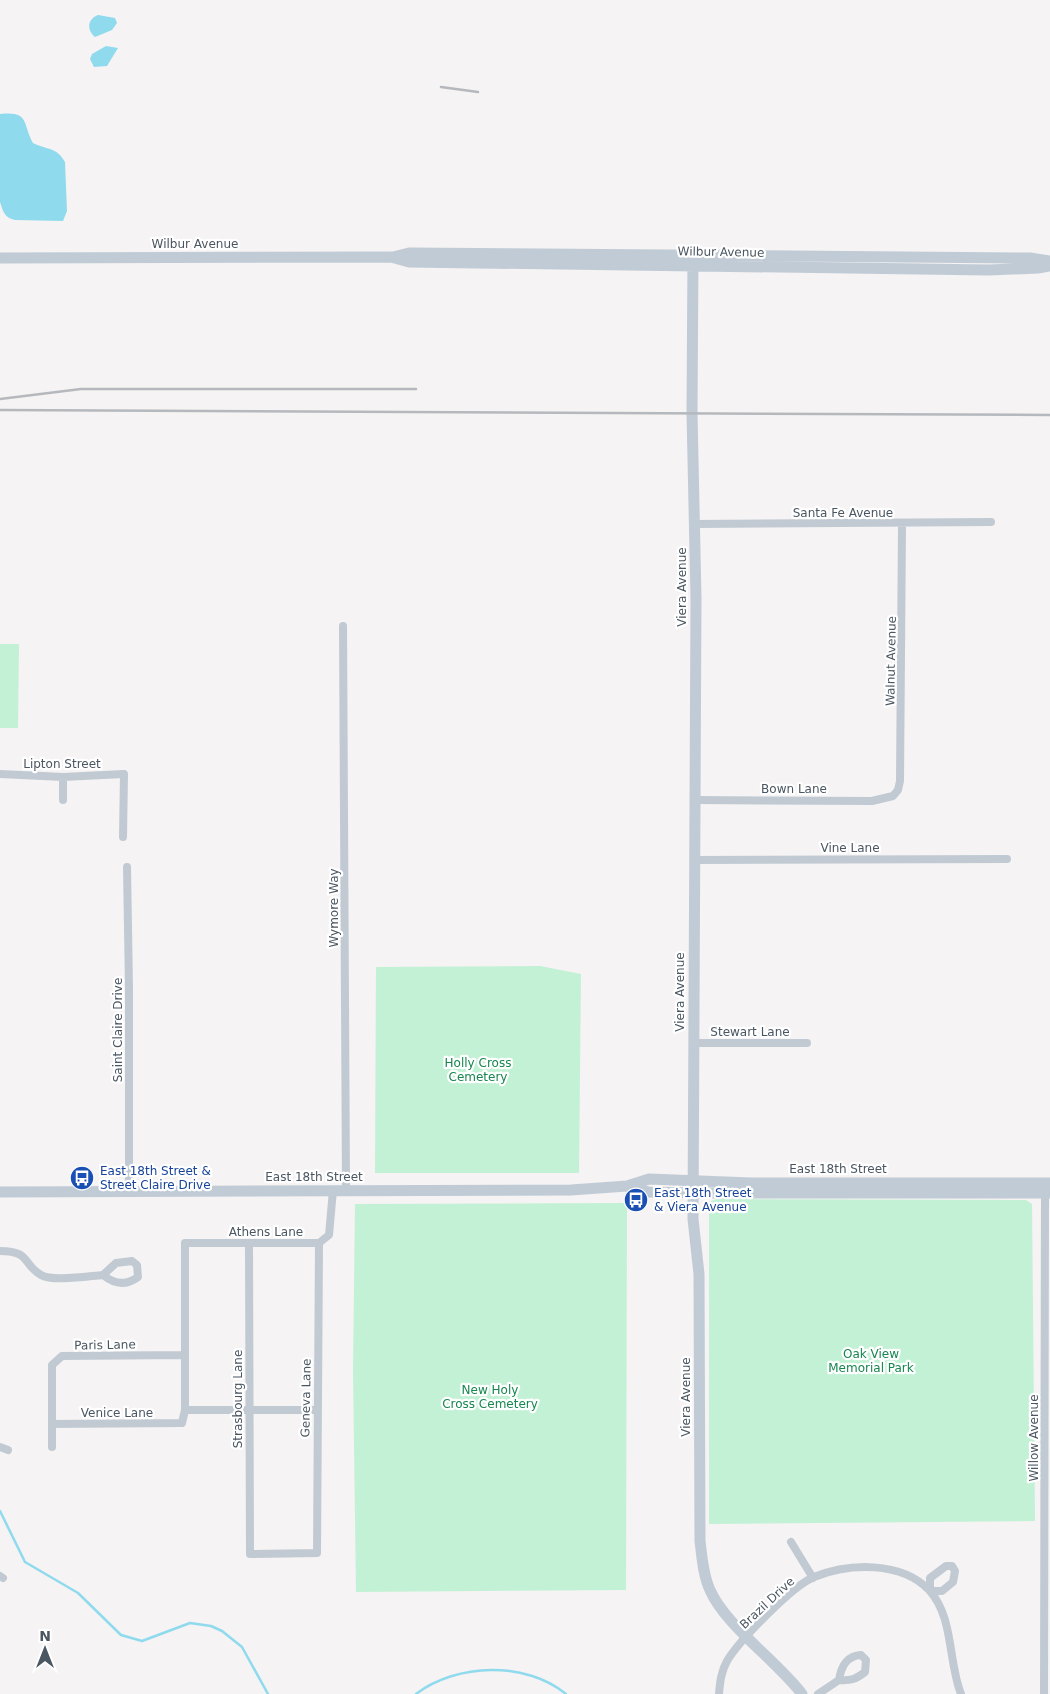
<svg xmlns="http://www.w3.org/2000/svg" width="1050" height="1694" viewBox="0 0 1050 1694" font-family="'DejaVu Sans',sans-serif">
	<rect width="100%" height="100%" fill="#f5f3f3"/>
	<path fill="#c3f1d5" d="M0,644H19L18,728H0Z
		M540,966L581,974L579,1173H375L376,967Z
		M717,1199L1026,1200L1032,1204L1035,1521L709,1524V1202Z
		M627,1203L626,1590L356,1592L353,1370L355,1204Z"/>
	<path fill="#90daee" d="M98,15L115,18L117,23L112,30L95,37C86,29 88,19 98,15Z
		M106,46L118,48L107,66L94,67L90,59L92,54Z
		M0,114C30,111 22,123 33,143C47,150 57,147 65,162L67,211L63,221L15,220C5,218 3,212 0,202Z"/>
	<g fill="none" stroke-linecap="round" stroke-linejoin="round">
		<path stroke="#90daee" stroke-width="2.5" d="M0,1511L25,1562L78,1593L121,1635L142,1641L190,1623L211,1626L222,1631L242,1647L268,1694
			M416,1694C457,1663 526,1661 566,1694"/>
		<path stroke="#c1cad2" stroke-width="8" d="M695,524L991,522
			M343,626L346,1190
			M0,774L63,777L124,774L123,837
			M63,800V777
			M695,800L872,801L893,796L898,790L900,781L902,524
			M694,860L1007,859
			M127,867L129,989V1192
			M693,1043H807
			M249,1243L250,1554L317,1553L319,1243
			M0,1251C31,1251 22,1264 41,1275C53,1282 89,1276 103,1275C114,1284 126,1286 138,1277L137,1265L132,1261L116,1263L103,1275
			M185,1410H317
			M52,1424L182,1423L185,1410V1243H319L329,1235L333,1190
			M0,1447L8,1450
			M52,1447V1365L62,1356L184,1355
			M791,1542L813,1578
			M946,1566H952L955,1571L953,1582L942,1591H930V1578Z
			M0,1576L3,1578
			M719,1694C720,1682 721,1672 727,1661C739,1641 792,1586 814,1577C849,1563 901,1561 929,1590C954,1617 948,1662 961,1694
			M818,1694L839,1680C851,1681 856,1679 865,1672L866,1660L861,1655C846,1656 841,1667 839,1680
			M1044,1694L1045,1190"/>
		<path stroke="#c1cbd6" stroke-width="11" d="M693,254L692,413L696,598L693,1219L699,1274L700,1541C702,1557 703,1575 710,1590C725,1625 777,1661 802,1694
			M393,257L409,253L1030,258L1050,261
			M0,258L391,257L409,262L989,270L1038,268L1050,266
			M629,1187L649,1192L694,1193H1050
			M0,1192L571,1190L627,1186L649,1179L751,1183H1050"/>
		<path stroke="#b5b8bd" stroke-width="2.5" d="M441,87L478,92
			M0,399L81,389H416
			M0,410L1050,415"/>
	</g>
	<defs>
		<g id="bus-disc" transform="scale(1.25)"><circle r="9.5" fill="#1a4fb4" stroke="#fff"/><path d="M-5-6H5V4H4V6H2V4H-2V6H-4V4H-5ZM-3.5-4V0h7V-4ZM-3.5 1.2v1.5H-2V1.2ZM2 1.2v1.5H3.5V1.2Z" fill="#fff"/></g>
	</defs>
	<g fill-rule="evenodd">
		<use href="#bus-disc" x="82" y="1178"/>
		<use href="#bus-disc" x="636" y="1200"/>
	</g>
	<g text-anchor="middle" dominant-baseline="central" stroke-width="4.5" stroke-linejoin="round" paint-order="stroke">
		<g font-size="12" fill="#4a5661" stroke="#fff">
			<text x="195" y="244">Wilbur Avenue</text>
			<text transform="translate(721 252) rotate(1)">Wilbur Avenue</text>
			<text x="843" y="513">Santa Fe Avenue</text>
			<text transform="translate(682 587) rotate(-90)">Viera Avenue</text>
			<text transform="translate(891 661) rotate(-89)">Walnut Avenue</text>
			<text x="62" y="764">Lipton Street</text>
			<text x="794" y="789">Bown Lane</text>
			<text x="850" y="848">Vine Lane</text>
			<text transform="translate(334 908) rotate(-90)">Wymore Way</text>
			<text transform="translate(680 992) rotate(-90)">Viera Avenue</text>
			<text transform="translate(118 1030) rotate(-90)">Saint Claire Drive</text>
			<text x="750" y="1032">Stewart Lane</text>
			<text x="838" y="1169">East 18th Street</text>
			<text x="314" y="1177">East 18th Street</text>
			<text x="266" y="1232">Athens Lane</text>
			<text transform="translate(105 1345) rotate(-1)">Paris Lane</text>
			<text transform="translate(686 1397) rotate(-90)">Viera Avenue</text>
			<text transform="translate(306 1398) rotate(-89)">Geneva Lane</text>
			<text transform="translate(238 1399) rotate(-90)">Strasbourg Lane</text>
			<text x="117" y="1413">Venice Lane</text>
			<text transform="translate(1034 1438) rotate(-90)">Willow Avenue</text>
			<text transform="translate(767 1603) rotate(-43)">Brazil Drive</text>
		</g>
		<g font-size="12" fill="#17864f" stroke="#fff">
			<text x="478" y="1063">Holly Cross<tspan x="478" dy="14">Cemetery</tspan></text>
			<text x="871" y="1354">Oak View<tspan x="871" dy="14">Memorial Park</tspan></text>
			<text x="490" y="1390">New Holy<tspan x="490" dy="14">Cross Cemetery</tspan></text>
		</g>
		<g font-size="12" fill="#164399" stroke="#fff" text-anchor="start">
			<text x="100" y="1171">East 18th Street &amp;<tspan x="100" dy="14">Street Claire Drive</tspan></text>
			<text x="654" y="1193">East 18th Street<tspan x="654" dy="14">&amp; Viera Avenue</tspan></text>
		</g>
	</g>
	<g transform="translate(45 1649)" stroke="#ffffff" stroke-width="4" paint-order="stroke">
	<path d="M0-4L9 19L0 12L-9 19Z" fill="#4a5661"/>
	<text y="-8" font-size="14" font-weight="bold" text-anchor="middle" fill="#4a5661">N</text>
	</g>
</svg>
